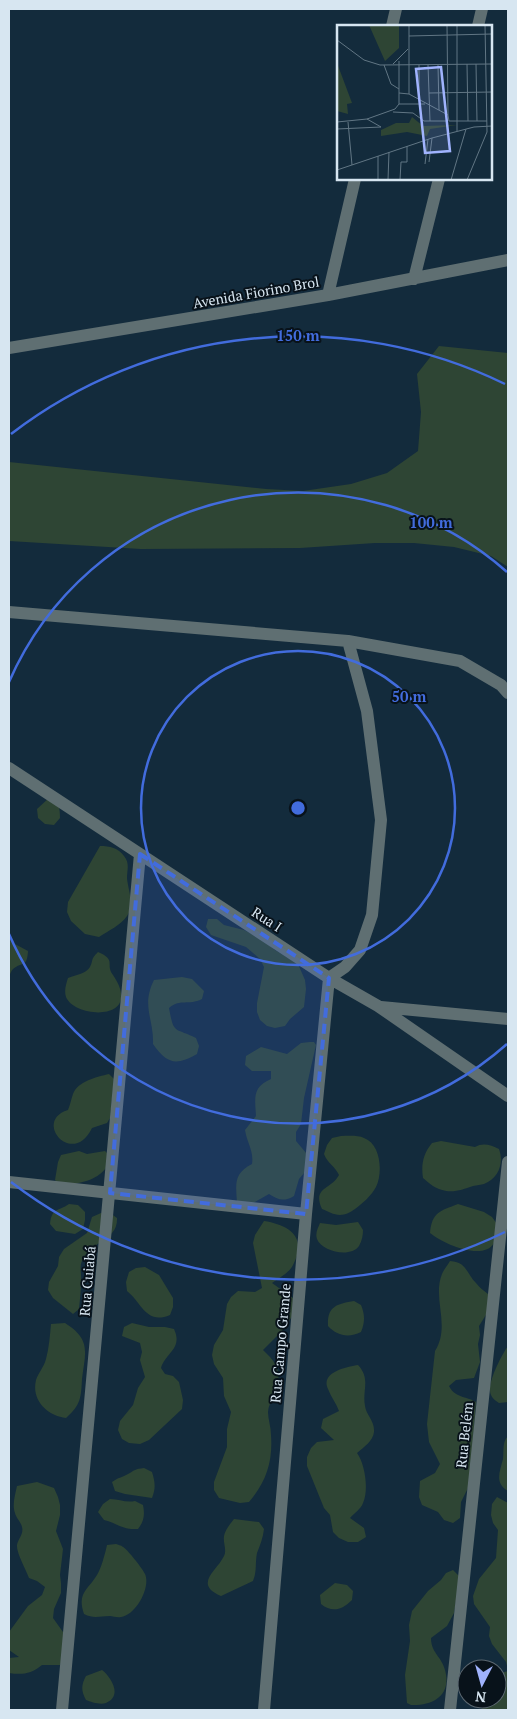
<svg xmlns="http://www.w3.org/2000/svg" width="517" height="1719" viewBox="0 0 517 1719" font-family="'PT Serif',serif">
	<rect width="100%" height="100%" fill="#132b3c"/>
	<path fill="#2e4534" d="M439,346L508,353V567L491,556L454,547L414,543H375L300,548L141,549L9,541V462L266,489L303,491L351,484L387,473L418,451L421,412L417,374Z
		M50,797C59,802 60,808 60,818L54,825L45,824L38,818L37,809Z
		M100,846C110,846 118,848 124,856C130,863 127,870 127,878C128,890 135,905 127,916C121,925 108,931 99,937L85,934L71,921L67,912L68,902Z
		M208,919H217L224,925L244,930L261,939L275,950L298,964L305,980L306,989L304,1007L290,1019L285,1026L275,1028L267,1026L260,1020L257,1012V1003L264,967L260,959L246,947L211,935L206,927Z
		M9,936L13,943L28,951C27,968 23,961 13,969C11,971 10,974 9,977Z
		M98,952C117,960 105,964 113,975C145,1022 75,1019 66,997C64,991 66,984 68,978C75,975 86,974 90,967C94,959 90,960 98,952Z
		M182,977L192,979L204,991L202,999C188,1006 181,998 169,1008C174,1035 174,1027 196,1038L199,1046L197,1054C176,1066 167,1064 153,1044C154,1019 141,1006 154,980Z
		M310,1042H314L316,1045L304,1098L301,1124L296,1132V1141L307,1154L305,1172L299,1179L294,1196C284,1202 278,1200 269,1194L253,1203H237C236,1184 233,1174 252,1164C254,1151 247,1143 245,1130L256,1116C255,1098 252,1087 271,1079V1071H252L245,1065L246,1056L261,1047L287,1054L301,1043Z
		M109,1074L114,1079L110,1118L107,1123L92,1128C73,1168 32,1121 68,1110C70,1105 71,1100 73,1094C78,1081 97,1077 109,1074Z
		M341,1136C348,1136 358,1135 364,1138C381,1144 383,1173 376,1187C371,1196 363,1203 355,1209C351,1212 345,1215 340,1215C334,1215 327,1211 322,1209C312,1187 331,1190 339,1175C335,1166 327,1163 324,1154L327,1145L332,1138Z
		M441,1141L475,1147C483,1142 491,1145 499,1149C504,1163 499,1178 484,1184C481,1185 477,1185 473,1186C461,1190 452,1194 439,1189C433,1187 428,1182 423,1178C421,1165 423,1154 432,1143Z
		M79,1151L87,1154L105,1151L112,1158C103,1180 82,1184 59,1185L55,1180L58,1162L61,1155Z
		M69,1204L78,1205L85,1212V1220L83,1229L75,1234L56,1231L50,1224C52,1207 58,1212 69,1204Z
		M458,1204L484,1212L492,1217L497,1224C497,1230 497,1238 494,1243C483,1262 442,1243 430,1233C432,1212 440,1211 458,1204Z
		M101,1213H110L117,1218C118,1241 91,1240 82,1261C79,1267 82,1275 81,1281C81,1290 80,1299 79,1309L73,1314L53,1298L48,1290L49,1282L58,1266L59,1257L64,1249L87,1233L92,1217Z
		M264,1221C289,1225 308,1237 293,1265C289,1273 279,1278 272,1283L293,1298V1315L283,1330L263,1350C281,1367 282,1374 273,1397C271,1402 268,1407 268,1412C268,1419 271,1427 271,1435C273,1462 266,1482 249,1502L240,1503L219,1498L214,1490V1482L227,1447V1429L231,1412L224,1396L223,1378L214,1364L212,1355L214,1345L223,1330L227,1304L231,1297L238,1291L255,1292L262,1288L253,1243L255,1235Z
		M358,1222L363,1230C363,1235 362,1241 359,1246C351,1258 322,1252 317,1239C315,1233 318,1228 320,1223L336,1225Z
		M450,1261C467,1262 466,1273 476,1283C479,1287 484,1291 488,1294L489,1310L479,1326L480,1335L478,1344L480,1362L474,1378L456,1380L449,1386C455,1398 466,1396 476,1402L470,1484L461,1502L460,1518L453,1523L444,1520L438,1512L422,1505L419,1497L420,1481L435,1473L440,1464L429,1442L427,1424L435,1351C451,1325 432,1299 442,1274C444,1269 448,1265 450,1261Z
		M145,1267L159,1275L173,1298V1307L170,1315C146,1325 142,1303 127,1291L126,1282L129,1272L136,1268Z
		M354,1301L361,1305C365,1315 365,1322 361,1332C349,1338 337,1336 328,1326C327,1306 337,1304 354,1301Z
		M65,1323C92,1340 85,1353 82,1379C81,1397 81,1405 66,1418C48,1416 31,1401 36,1380C38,1373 44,1367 46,1359C49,1348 50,1335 51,1324Z
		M132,1323L149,1327H165L174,1329C183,1349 166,1352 161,1368L165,1374L173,1376L179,1382L183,1400L182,1409L149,1440L140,1444L129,1443L122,1439L118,1430L120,1421L133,1405L138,1388L145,1377L140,1360L142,1352L140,1343L122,1336L124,1327Z
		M508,1346V1402L499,1403C494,1400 490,1396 490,1390C489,1380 502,1354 508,1346Z
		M358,1365C371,1379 362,1390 365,1406C366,1415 375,1421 374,1432C373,1441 364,1447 357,1453C365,1464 369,1490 363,1503C361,1509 354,1513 350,1518L364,1528L366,1537L358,1542H348L339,1538L333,1532L330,1515L324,1508L307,1466V1457L311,1448L317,1442L334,1440L321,1428L323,1419L339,1411C336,1403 331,1397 328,1389C320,1372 347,1367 358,1365Z
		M508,1436V1491C494,1483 500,1471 503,1459C504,1451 502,1442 508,1436Z
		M144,1468L152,1472C155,1482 156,1488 152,1498L125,1494L115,1491L112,1482C119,1477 121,1478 128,1474C135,1470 135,1469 144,1468Z
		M37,1482L54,1488L58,1497L60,1505V1515L56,1531L63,1549L60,1575L61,1583V1593L54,1609L53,1618L63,1632V1657L60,1665H42C31,1674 22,1675 9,1673V1658L19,1657L9,1650V1632L28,1606L42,1595L45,1587L37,1581L29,1578C26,1570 16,1552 17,1545C18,1539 24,1534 22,1527C21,1522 16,1518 15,1513C12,1505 15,1495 17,1486Z
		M497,1497L508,1503V1670L506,1662L492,1644L489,1636L490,1627L474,1604L473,1596L479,1579L496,1558L498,1530L493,1523L491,1515L492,1504Z
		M110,1499C119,1499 126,1503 135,1501L143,1505C145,1515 144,1521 138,1529C122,1530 117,1523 104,1520L98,1512L103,1504Z
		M234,1519L259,1522L264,1529C263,1538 260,1545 257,1553C255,1563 257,1572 253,1581L221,1596C193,1584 217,1571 224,1556C227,1550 223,1543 224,1536C225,1530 230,1524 234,1519Z
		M116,1544C118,1545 121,1545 123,1547C127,1549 143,1569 145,1574C151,1587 136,1615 121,1617C117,1618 113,1616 110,1616C99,1616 94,1619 84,1614C77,1593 87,1591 97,1575C101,1569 105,1554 107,1545Z
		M453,1570L460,1577L454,1613L447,1626L431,1638C431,1653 442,1657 445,1670C452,1695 433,1706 411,1705L407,1703L405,1675L410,1641L409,1625L412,1611L428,1591L441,1580L446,1573Z
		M335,1583L347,1585L353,1591L352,1600C342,1610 332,1613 321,1604L320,1595Z
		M102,1670C111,1677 123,1696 106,1703C100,1705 91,1702 86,1700C81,1691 81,1685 86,1676Z
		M508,1671V1710C493,1710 481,1714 472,1699H497V1674Z"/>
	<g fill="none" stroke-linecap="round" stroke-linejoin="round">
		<path stroke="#5f6f72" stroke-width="12" d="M392,26L396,9
			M478,26L482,9
			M414,279L439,179
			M328,295L355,179
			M9,348L328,295L508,260
			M9,612L348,641L460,661L501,685L508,693
			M9,768L329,978L378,1006L508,1096
			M381,1007L508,1019
			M9,1182L306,1214
			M62,1710L140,854
			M264,1710L306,1214L329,978L345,967L360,950L372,915L381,820L367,711L348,641
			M450,1710L508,1162"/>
	</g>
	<path fill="#426cdd" fill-opacity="0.2" stroke="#426cdd" stroke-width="4" stroke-dasharray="10 6" stroke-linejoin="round" d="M140,854L329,978L306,1214L110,1193Z"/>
	<g fill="none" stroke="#426cdd" stroke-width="2.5">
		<circle cx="298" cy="808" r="157"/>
		<path d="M507 1044A315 315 0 0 1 9 934M9 682A315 315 0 0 1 507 572"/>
		<path d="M505 1232A472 472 0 0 1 11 1182M11 434A472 472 0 0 1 505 384"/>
	</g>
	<g text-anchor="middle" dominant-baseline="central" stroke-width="4" stroke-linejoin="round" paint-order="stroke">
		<g font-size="14" fill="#d7e6f1" stroke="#08121a">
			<text transform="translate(256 292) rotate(-10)">Avenida Fiorino Brol</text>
			<text transform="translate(267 919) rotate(33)">Rua I</text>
			<text transform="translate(87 1281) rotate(-85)">Rua Cuiabá</text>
			<text transform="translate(280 1343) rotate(-85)">Rua Campo Grande</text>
			<text transform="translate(464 1435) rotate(-84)">Rua Belém</text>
		</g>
	</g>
	<g transform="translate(337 25)">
		<rect width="155" height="155" fill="#132b3c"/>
		<path d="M32,0H62V23L48,36ZM0,38L15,78L10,79L11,89L0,86ZM75,92L86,101L120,100L93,104L90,111L70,107L44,111V105L59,98H72Z" fill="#2e4534"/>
		<path fill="none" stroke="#617684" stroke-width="1" d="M72,0V69M110,0L111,90M120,0V106M72,11L155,9M0,15L27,35L43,40L155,39M56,39L71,24M130,39L131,96M139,39L140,96M47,40L54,59L62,64M91,40L93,96M101,40L102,85M62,68L72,69L111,90L112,96H150M92,68L155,67M82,75V40M62,79H88M56,87L76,88L87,96H111M0,97L30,94L58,84L62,79V36M11,97L15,140M0,104L44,102L30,94M92,137L95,113M88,139L91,114M0,145L95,113L137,102L155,101M41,155V131M51,155L52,127M63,155L64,137H70V121M114,155L129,104M130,155L150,107L148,0"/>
		<path fill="#a0b3fd" fill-opacity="0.15" stroke="#a0b3fd" stroke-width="2.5" d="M104,42L113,126L88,128L79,44Z"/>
		<rect width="155" height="155" fill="none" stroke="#d7e6f1" stroke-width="2.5"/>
	</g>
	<circle cx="298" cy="808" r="8" fill="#426cdd" stroke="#08121a" stroke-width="2.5"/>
	<g font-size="15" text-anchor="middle" font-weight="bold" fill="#426cdd" stroke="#08121a" stroke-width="4" stroke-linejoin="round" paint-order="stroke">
		<text x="298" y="341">150 m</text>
		<text x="431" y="528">100 m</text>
		<text x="409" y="702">50 m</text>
	</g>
	<rect width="517" height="1719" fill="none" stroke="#d7e6f1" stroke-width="20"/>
	<g transform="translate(482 1684) rotate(186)"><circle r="24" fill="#08121a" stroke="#5b6770"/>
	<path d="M0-4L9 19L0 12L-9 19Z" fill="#a0b3fd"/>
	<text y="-8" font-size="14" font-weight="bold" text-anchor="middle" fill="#d7e6f1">N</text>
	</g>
</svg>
